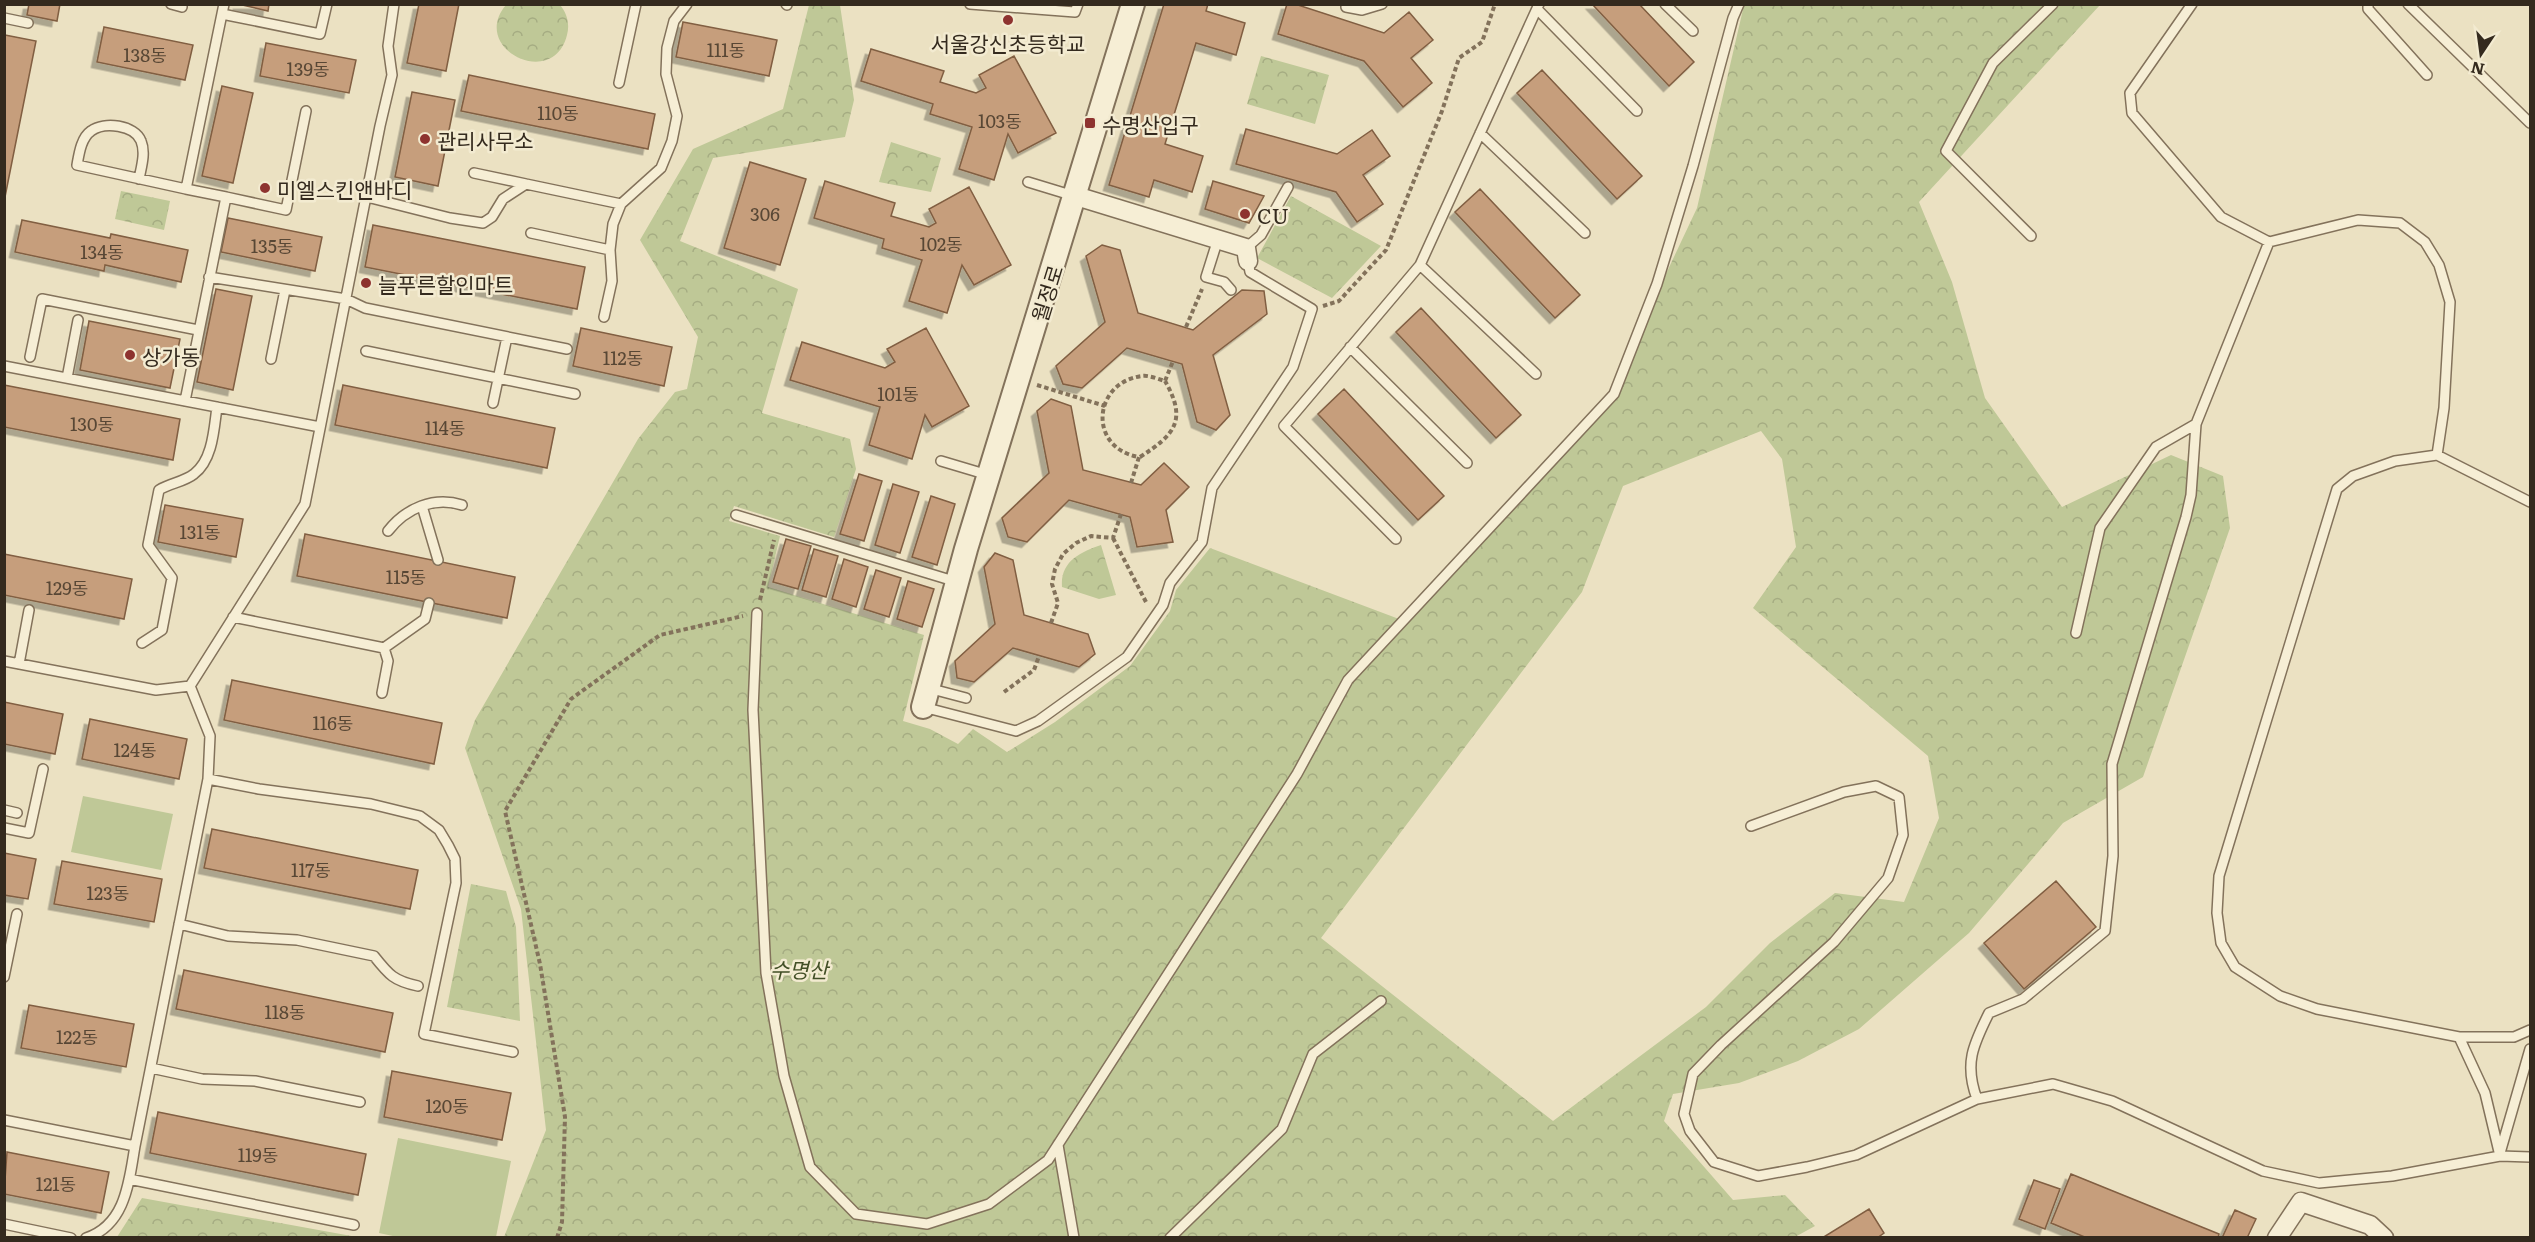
<svg xmlns="http://www.w3.org/2000/svg" width="2535" height="1242" viewBox="0 0 2535 1242" font-family="Literata,'Noto Sans KR',serif">
	<defs>
		<pattern id="forest-crowns" width="20" height="18" patternUnits="userSpaceOnUse" patternTransform="scale(1.5)"><rect width="20" height="18" fill="#bfc897"/><path d="M2 6a3 3 0 1 1 6 0M12 15a3 3 0 1 1 6 0" fill="none" stroke="#a5ac82"/></pattern>
		<filter id="shadow"><feDropShadow dx="-5.5" dy="5.5" stdDeviation="0" flood-color="#0004"/></filter>
	</defs>
	<rect width="100%" height="100%" fill="#ebe1c2"/>
	<path fill="#bfc897" d="M83,796L173,814L161,870L71,852Z
		M398,1138L511,1161L496,1237L402,1238L379,1233Z"/>
	<path fill="url(#forest-crowns)" fill-rule="evenodd" d="M506,5H560C567,13 570,24 567,35C553,91 469,48 506,5Z
		M809,5H840L854,100L845,137L713,158L680,241L798,289L762,413L850,439L856,469L834,537L734,506L729,521L780,536L768,587L924,635L903,721L930,729L958,744L973,729L1007,752L1055,722L1130,666L1170,611L1176,590L1210,548L1407,622L1607,399L1697,208L1744,5H2100L1919,202L1952,282L1985,398L2062,507L2171,455L2223,476L2230,528L2143,777L2063,823L1969,933L1859,1029L1798,1061L1739,1083L1673,1094L1664,1121L1733,1200L1785,1195L1815,1226L1795,1237H504L546,1130L521,909L465,748L475,720L638,439L675,392L687,389L698,337L640,240L693,149L783,109ZM1761,431L1782,459L1796,547L1753,608L1928,756L1939,818L1904,902L1835,893L1770,943L1706,1007L1553,1121L1321,938L1582,592L1623,486Z
		M1261,56L1329,75L1315,124L1247,104Z
		M891,142L941,158L931,192L879,182Z
		M121,191L170,201L164,230L115,219Z
		M1291,196L1381,246L1332,298L1257,258Z
		M1101,545L1116,595L1099,599L1062,587C1060,561 1081,552 1101,545Z
		M471,884L506,891L516,927L520,1021L447,1007Z
		M142,1198L357,1237H117Z"/>
	<path fill="#c69e7b" stroke="#815e42" stroke-width="1.5" filter="url(#shadow)" d="M29,4H60L57,21L27,15Z
		M238,4H269L268,11Z
		M419,4H459L446,71L407,63Z
		M1164,4H1208L1206,11L1245,23L1236,55L1196,43L1165,144L1203,156L1192,192L1154,180L1149,197L1109,185Z
		M1287,4H1295L1384,33L1409,12L1433,40L1411,58L1432,83L1403,107L1364,61L1278,34Z
		M1592,4H1639L1694,62L1669,86Z
		M683,22L777,40L769,76L676,57Z
		M104,27L193,45L185,80L97,62Z
		M5,35L36,41L4,202V37Z
		M266,43L356,60L349,93L260,76Z
		M871,49L944,71L940,82L976,93L986,88L979,75L1014,56L1056,133L1018,153L1008,134L994,180L959,169L972,127L930,114L933,104L861,81Z
		M1542,70L1642,176L1617,199L1517,93Z
		M469,75L655,114L648,149L461,111Z
		M222,86L253,93L233,183L202,176Z
		M412,92L455,100L438,186L395,177Z
		M1246,129L1337,154L1372,130L1390,156L1363,175L1383,204L1357,222L1336,192L1236,164Z
		M750,162L806,179L780,265L724,248Z
		M825,181L895,203L891,216L929,227L936,223L929,209L969,187L1011,265L974,285L962,265L947,313L909,301L922,260L882,248L884,239L814,218Z
		M1213,181L1264,196L1249,223L1205,209Z
		M1480,189L1580,295L1555,318L1455,212Z
		M228,218L322,237L315,271L221,252Z
		M22,220L110,238L111,234L188,250L181,282L105,265L104,271L15,252Z
		M373,225L585,267L577,309L365,267Z
		M1102,245L1120,250L1138,313L1193,330L1242,290L1264,291L1267,314L1213,355L1230,415L1216,430L1197,422L1182,364L1127,348L1082,388L1063,384L1056,366L1105,322L1086,256Z
		M216,289L252,296L233,390L197,382Z
		M1421,308L1521,415L1496,438L1396,332Z
		M89,321L180,339L170,388L80,370Z
		M581,328L672,347L664,386L573,366Z
		M926,328L969,406L932,427L925,415L912,459L869,445L880,407L790,380L802,342L885,368L895,362L887,349Z
		M4,385L180,419L173,460L4,427Z
		M343,385L555,428L547,468L335,425Z
		M1344,389L1444,496L1418,520L1318,414Z
		M1051,399L1071,406L1083,470L1141,485L1164,463L1189,487L1166,510L1173,542L1137,547L1130,517L1069,500L1027,542L1008,537L1002,518L1049,473L1037,411Z
		M859,474L882,481L864,541L840,534Z
		M893,484L919,492L900,553L875,545Z
		M931,496L955,504L937,565L912,557Z
		M165,505L243,519L236,557L158,542Z
		M305,534L515,577L507,618L297,576Z
		M786,539L811,546L798,589L773,582Z
		M814,549L838,556L826,597L802,590Z
		M995,553L1013,560L1024,615L1088,634L1095,654L1079,667L1013,648L974,682L957,678L955,661L995,624L984,567Z
		M4,554L132,579L124,619L4,595Z
		M844,559L868,567L856,607L832,599Z
		M876,570L901,578L889,617L864,609Z
		M908,581L934,589L922,627L897,619Z
		M232,680L442,723L434,764L224,720Z
		M4,702L63,714L55,754L4,744Z
		M90,719L187,739L179,779L82,759Z
		M212,829L418,870L410,909L204,868Z
		M4,853L36,859L28,899L4,895Z
		M62,861L162,879L154,922L54,904Z
		M2056,881L2096,927L2024,989L1984,943Z
		M184,970L393,1013L385,1052L176,1009Z
		M29,1005L134,1024L126,1067L21,1048Z
		M392,1071L511,1093L502,1140L384,1117Z
		M158,1112L366,1154L358,1195L150,1153Z
		M7,1152L109,1172L101,1213L4,1194Z
		M2071,1174L2219,1234L2218,1238H2087L2051,1223Z
		M2034,1180L2060,1189L2045,1229L2019,1219Z
		M1869,1209L1884,1233L1877,1238H1822Z
		M2235,1210L2256,1219L2247,1238H2222Z"/>
	<g fill="none" stroke-linecap="round" stroke-linejoin="round">
		<g stroke="#83725b" stroke-width="12">
			<path id="service" d="M171,4L182,7V4
				M786,4L787,5
				M970,4L1075,12L1078,4
				M1665,4L1693,31
				M2192,4L2130,93L2132,113L2221,217L2269,242L2358,220L2400,223L2425,242L2439,265L2450,302L2444,408L2437,455
				M2368,4V9L2427,75
				M2408,4L2530,123
				M1346,7L1362,10L1382,4
				M1537,9L1637,111
				M222,14L320,34L327,4
				M4,18L28,23
				M619,83L636,4
				M1480,133L1585,233
				M474,173L526,184
				M139,179C141,168 146,153 141,141C135,125 104,121 91,131C81,138 79,154 77,165L186,189
				M1028,182L1074,196
				M226,197L286,210L306,111
				M367,197L450,218L483,223L492,217L503,199L526,184L621,204
				M531,233L610,250
				M2031,236L1946,151L1993,63L2053,4
				M1218,239L1206,277L1224,282L1231,290
				M1246,248L1261,235L1288,187
				M1420,265L1536,374
				M209,277L346,299L365,308L567,349
				M604,317L612,281L610,250L613,224L621,204L661,168L672,141L677,116L666,74L667,48L674,21L687,4
				M1350,347L1467,463
				M366,351L575,394
				M30,357L42,299L198,330
				M271,359L285,290
				M4,366L320,427
				M67,378L78,320
				M185,401L226,197L186,189L224,4
				M493,403L507,337
				M941,461L988,475
				M2530,502L2437,455L2395,461L2353,476L2337,489L2219,876L2217,913L2221,943L2235,967L2280,996L2317,1009L2459,1037H2514L2530,1030
				M422,506L438,560
				M736,515L957,582
				M388,531C406,508 434,496 462,505
				M1396,539L1284,426L1420,265L1539,4
				M757,613L753,710L766,973L784,1076L810,1167L856,1214L927,1224L989,1204L1048,1160L1297,774L1348,680L1614,394L1657,284L1693,166L1733,18L1739,4
				M233,617L384,648L425,619L429,603
				M2076,633L2100,528L2156,447L2196,424
				M142,643L162,630L172,578L148,545L159,490C170,483 184,482 194,474C213,460 214,428 217,407
				M4,661L156,690L190,686
				M19,664L29,610
				M928,688L966,698
				M382,693L388,661L384,648
				M923,707L1016,731L1038,721L1127,657L1163,605L1170,583L1202,542L1212,488L1293,367L1312,309L1250,272L1248,261
				M208,779L259,789L371,804L420,816L439,830L448,845L455,859L456,883L424,1034L513,1052
				M4,810L17,813
				M1751,826L1844,792L1876,786L1899,797L1903,835L1888,878L1834,942L1721,1045L1693,1074L1684,1114L1690,1131L1714,1162L1758,1176L1807,1167L1856,1155L1977,1099L2053,1084L2112,1101L2263,1171L2319,1183L2392,1176L2500,1156L2530,1157
				M4,828L29,833L43,769
				M179,924L228,936L297,940L374,956C389,975 394,981 418,986
				M4,977L17,914
				M2459,1037L2485,1093L2500,1156
				M151,1068L202,1079L255,1081L360,1102
				M1977,1099C1964,1064 1973,1045 1989,1013L2023,999L2105,931L2113,856L2112,764L2186,517L2191,495L2196,424L2269,242
				M4,1120L135,1146L208,779L210,736L190,686L305,504L380,126L392,75L388,46L394,4
				M1058,1145L1074,1238
				M2500,1153L2530,1049
				M129,1179L354,1225
				M4,1224L71,1238
				M86,1238C126,1225 129,1181 135,1146
				M1170,1238L1282,1129L1313,1054L1381,1001"/>
		</g>
		<g stroke="#83725b" stroke-width="21">
			<path id="minor" d="M1076,196L1246,248L1248,261
				M2277,1238L2301,1202L2370,1225L2384,1238"/>
		</g>
		<g stroke="#83725b" stroke-width="26">
			<path id="tertiary" d="M923,707L966,549L1133,4"/>
		</g>
		<path stroke="#83725b" stroke-width="4" stroke-dasharray="4.5 3" stroke-linecap="butt" d="M1323,306L1339,301L1386,250L1442,111L1459,58L1482,42L1495,4
			M1186,327L1202,289
			M1037,385L1105,406
			M1140,457C1174,435 1188,421 1165,381
			M1131,483L1139,457C1087,448 1093,382 1142,376C1149,375 1158,379 1165,381L1173,361
			M1113,538L1147,604
			M760,600L774,540
			M1051,623L1058,603L1052,584L1055,569L1063,554L1076,543L1091,536L1113,538L1121,514
			M1004,692L1034,670L1039,656
			M557,1238L562,1222L565,1117L540,964L505,811L571,699L660,635L743,616"/>
		<use href="#service" stroke="#f6eed5" stroke-width="9"/>
		<use href="#minor" stroke="#f6eed5" stroke-width="18"/>
		<use href="#tertiary" stroke="#f6eed5" stroke-width="22"/>
	</g>
	<g fill="#8e332f" stroke="#f3ebd1" stroke-width="2">
		<circle cx="1008" cy="20" r="6"/>
		<rect x="1084" y="117" width="12" height="12" rx="3"/>
		<circle cx="425" cy="139" r="6"/>
		<circle cx="265" cy="188" r="6"/>
		<circle cx="1245" cy="214" r="6"/>
		<circle cx="366" cy="283" r="6"/>
		<circle cx="130" cy="355" r="6"/>
	</g>
	<g text-anchor="middle" dominant-baseline="central" stroke-width="5" stroke-linejoin="round" paint-order="stroke">
		<g font-size="18" fill="#584735">
			<text x="726" y="49">111동</text>
			<text x="145" y="54">138동</text>
			<text x="308" y="68">139동</text>
			<text x="558" y="112">110동</text>
			<text x="1000" y="120">103동</text>
			<text x="765" y="213">306</text>
			<text x="941" y="243">102동</text>
			<text x="272" y="245">135동</text>
			<text x="102" y="251">134동</text>
			<text x="623" y="357">112동</text>
			<text x="898" y="393">101동</text>
			<text x="92" y="423">130동</text>
			<text x="445" y="427">114동</text>
			<text x="200" y="531">131동</text>
			<text x="406" y="576">115동</text>
			<text x="67" y="587">129동</text>
			<text x="333" y="722">116동</text>
			<text x="135" y="749">124동</text>
			<text x="311" y="869">117동</text>
			<text x="108" y="892">123동</text>
			<text x="285" y="1011">118동</text>
			<text x="77" y="1036">122동</text>
			<text x="447" y="1105">120동</text>
			<text x="258" y="1154">119동</text>
			<text x="56" y="1183">121동</text>
		</g>
		<g font-size="21" fill="#342a1e" stroke="#f3ebd1" text-anchor="start">
			<text x="1008" y="42" text-anchor="middle">서울강신초등학교</text>
			<text x="1102" y="123">수명산입구</text>
			<text x="437" y="139">관리사무소</text>
			<text x="277" y="188">미엘스킨앤바디</text>
			<text x="1257" y="214">CU</text>
			<text x="378" y="283">늘푸른할인마트</text>
			<text x="142" y="355">상가동</text>
		</g>
		<g font-size="21" fill="#342a1e" stroke="#f3ebd1">
			<text transform="translate(1046 293) rotate(-73)">월정로</text>
		</g>
		<g font-size="21" font-style="italic" fill="#424f26" stroke="#f3ebd1">
			<text x="799" y="968">수명산</text>
		</g>
	</g>
	<rect width="2535" height="1242" fill="none" stroke="#342a1e" stroke-width="12"/>
	<g transform="translate(2481 54) rotate(193)" stroke="#f3ebd1" stroke-width="4.5" paint-order="stroke">
	<path d="M0-4.5L10 22L0 15L-10 22Z" fill="#342a1e"/>
	<text y="-9" font-size="16" font-weight="bold" text-anchor="middle" fill="#342a1e">N</text>
	</g>
</svg>
